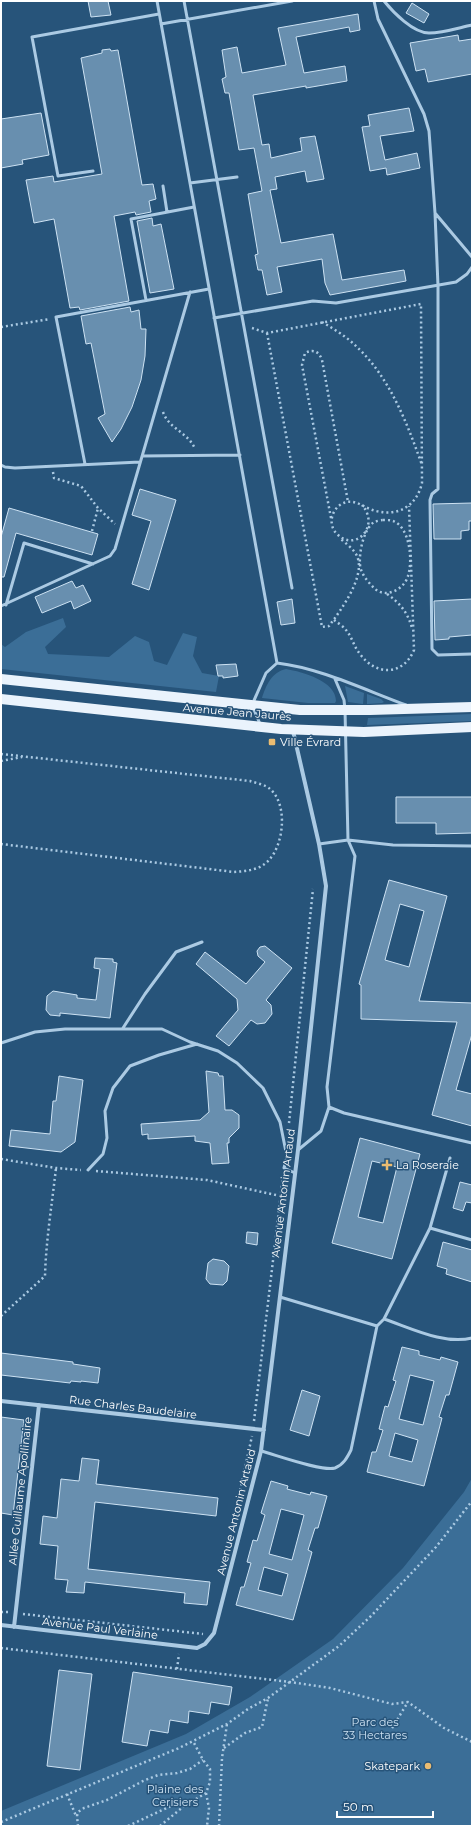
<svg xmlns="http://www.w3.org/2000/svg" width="473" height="1827" viewBox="0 0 473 1827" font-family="Montserrat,sans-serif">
	<rect width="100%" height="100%" fill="#27547a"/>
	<path fill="#3b6e97" d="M63,618L66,627L45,647L48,654L109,657L135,636L149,642L154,661L167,665L183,633L197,637L193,656L202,673L219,676L216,692L1,669V644L5,647L26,632Z
		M286,669C303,672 336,681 336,701L335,703H308L262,698C266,685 272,672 286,669Z
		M345,686L364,693L363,704L348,702Z
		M367,694L381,699L384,702L382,703L367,704Z
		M472,714V721L367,725L368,718Z
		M472,1478V1826H1V1811L186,1734L250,1697L333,1639L403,1568L464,1492Z"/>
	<path fill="#688faf" stroke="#cde2f3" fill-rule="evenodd" d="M88,1H108L111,15L91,17Z
		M412,3L429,14L424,23L406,13Z
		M358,14L360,30L350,32L349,27L296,37L304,73L345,66L347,81L306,88V86L253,95L262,145L269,144L271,158L302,151L300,138L315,136L324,179L307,182L305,171L275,177L277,189L270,190L281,243L333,234L342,280L404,270L406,281L330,295L325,283L322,259L277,267L282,292L267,295L262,270H258L255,255L258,254L248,194L262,191L254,148L239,150L229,93H225L222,79L226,77L222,50L237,47L242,73L286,65L278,28Z
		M458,35L459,41L472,39V74L428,82L425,69L416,71L410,43Z
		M110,49L111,51L118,50L142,185L153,184L156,199L149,201L151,212L136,215L135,212L114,216L129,301L80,310L79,307L70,308L54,219L34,223L26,180L53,176L54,182L102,174L81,58L102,53V50Z
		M409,108L414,131L380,136L385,160L417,153L420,168L387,175L386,168L370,171L362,127L370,126L368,115Z
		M41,113L49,155L22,160L23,164L1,168V119Z
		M152,218L153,226L161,224L174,289L150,293L137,221Z
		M130,307L131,312L139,310L141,329H146L145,356L141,380L132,407L121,429L112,442L98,418L105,414L91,343L86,344L81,316Z
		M140,489L176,500L149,590L132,584L151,521L132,515Z
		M472,503V521H469V530L461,531V539H434L433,504Z
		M9,508L98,534L92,555L16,533L4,577H1V537Z
		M72,581L76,588L83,585L91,601L74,609L71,601L42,613L35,597Z
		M292,599L295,623L281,625L277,602Z
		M472,599V635L449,637V639L435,640L434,601Z
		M236,664L238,676L223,678V676H218L216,665Z
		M396,797H472V833L436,834V823H396Z
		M389,880L447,896L419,1001L472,1003V1034L456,1090L472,1094V1126L432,1115L457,1022L361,1019V985L359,984ZM400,904L424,911L409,967L385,960Z
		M265,946L292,968L266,1000L271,1005L272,1014L265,1023L257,1024L251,1020L229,1046L216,1036L238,1010L237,999L196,964L205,952L246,984L265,962L258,956L257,951L260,947Z
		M95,958L113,959V962L117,963L110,1018L60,1013V1016L50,1015L46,1010L47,996L53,991L77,995V998L96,1000L100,969L94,968Z
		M206,1071L218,1073L219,1076H223L225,1110H232L239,1115V1128L229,1138V1143H227L229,1163L212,1164L210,1143L195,1141V1136L148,1139V1134L142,1135L141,1124L200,1120L209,1112Z
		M59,1076L83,1080L75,1142L61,1152L9,1146L11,1130L50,1134L53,1101H56Z
		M360,1138L420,1154L392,1259L332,1243ZM372,1161L397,1167L383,1223L358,1217Z
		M460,1182L472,1185V1203L466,1202L463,1211L453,1208Z
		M247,1232L258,1233L257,1245L246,1243Z
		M443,1242L472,1250V1282L446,1274L447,1269L437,1266Z
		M213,1259L224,1261L229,1266L227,1281L223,1285L210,1284L206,1279L208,1263Z
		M402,1347L419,1351V1355L440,1360L441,1357L458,1362L449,1395H446L439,1417L442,1418L424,1486L367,1472L372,1452H376L383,1430L379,1429L385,1406L388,1407L396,1381L393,1380ZM410,1375L434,1381L423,1425L399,1419ZM395,1433L418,1440L412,1462L389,1456Z
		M1,1353L73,1362V1364L100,1368L98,1383L81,1381V1382L71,1381L70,1383L1,1375Z
		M302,1390L320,1396L309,1436L290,1430Z
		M1,1417L24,1420L13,1515L1,1513Z
		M82,1458L99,1460L96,1484L218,1498L216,1516L95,1502L88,1569L210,1582L207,1605L184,1603L185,1593L85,1582L84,1593L66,1592L68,1580L55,1579L58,1546L40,1544L43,1516L57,1518L61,1479L79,1481Z
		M271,1481L288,1486L287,1489L310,1495L311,1492L327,1496L318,1528H315L308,1550L312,1552L293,1620L236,1605L241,1587H244L251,1563L247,1562L253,1540L257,1541L265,1515L261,1513ZM281,1509L304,1515L292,1560L269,1554ZM264,1567L288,1574L282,1596L258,1590Z
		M59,1670L92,1674L80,1770L47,1766Z
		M133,1672L232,1687L229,1705L211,1702L209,1714L189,1711L188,1723L170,1720L168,1733L150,1730L147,1746L122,1742Z"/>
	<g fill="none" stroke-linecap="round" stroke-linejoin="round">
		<path stroke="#abcae3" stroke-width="2.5" stroke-dasharray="2 3" stroke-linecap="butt" d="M322,322C334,329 347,337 357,347C390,378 407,423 422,465
			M1,327L50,319
			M252,328L267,333L421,304L422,483C417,505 399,517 376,511C366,509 357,500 347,502C332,505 326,525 338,535C357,552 380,525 362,505
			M267,333L322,627L329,626C341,610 366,576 357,556C354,549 345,543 340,538
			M163,412C169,429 189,433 195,449
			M53,472L54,478L81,486L98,508L115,524
			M1,503H2
			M331,518L302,365L305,353C313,349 319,351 322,360L348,502
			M383,520C386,520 390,520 393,521C410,527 413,561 408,576C404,590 385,599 374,588C368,582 361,574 360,565C359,553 363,530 374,522C377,521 381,520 383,520Z
			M92,531L98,508
			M387,594C400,603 408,613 412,628
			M334,620C338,623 343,626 346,630C352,637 354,647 360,654C376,676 403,676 414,650L409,506
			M1,754L250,781C256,783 266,785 270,789C288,804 284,844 269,860C260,870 247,871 234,872L1,844
			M1,761L22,757
			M289,1123L313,889
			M1,1159L56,1168L81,1170
			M96,1171L207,1180L285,1197
			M1,1316L45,1276C46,1240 52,1204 56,1168
			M254,1421L283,1176
			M237,1505L252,1436
			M1,1612H8
			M23,1614L203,1634
			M1,1648L290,1682L330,1688L392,1704L408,1702L444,1728L472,1742
			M177,1669L179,1654
			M392,1728L408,1702
			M224,1748L245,1733L262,1727L268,1698
			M206,1793L209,1808L207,1826
			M67,1794L76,1816
			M1,1822L179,1748L227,1724L248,1709L268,1698L339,1646L371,1616L436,1547L472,1501
			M78,1826L77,1816L78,1812L84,1808L107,1800L143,1781L158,1775L177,1773L190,1769L203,1760
			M128,1826L171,1806L189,1803
			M160,1826L184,1806L206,1793L210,1782V1769L203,1760L193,1741
			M219,1826L222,1758L227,1724"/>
		<path stroke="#abcae3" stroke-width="3" d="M157,1L277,663
			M184,1L292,588
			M374,1L378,19L424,114L429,131L435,213L438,286V489L432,494L430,500L432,649L438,655L472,654
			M384,1C393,12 413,33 429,33C443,33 458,28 472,25
			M161,24L292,1
			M93,171L58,176L32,37L159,14
			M190,183L237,177
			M163,186L167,212
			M435,213L472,257
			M146,300L131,219L194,207
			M214,318L313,301L336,303L456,282L467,274L472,267
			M142,456L240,455
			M85,464L56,317L209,289
			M1,465L5,467L15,468L140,462
			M6,605L24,543L93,564
			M1,606L110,556L115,549L190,292
			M335,679L344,700L345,710L348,840L355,856L327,1087L329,1107L344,1113L472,1143
			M260,724L252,705L266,673L277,663C320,668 365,690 406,705
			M319,844L348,840L393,845L472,846
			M123,1028L145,994L176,952L202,942
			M1,1043L35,1032L65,1029H162L190,1042L218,1051L237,1063L263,1088L280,1122L287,1157L284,1168L295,1173
			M298,1150L321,1131L329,1107
			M88,1170L103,1154L107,1138L105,1111L113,1088L130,1066L159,1055L197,1044
			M430,1228L472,1240
			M280,1297L377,1326
			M384,1319C411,1328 444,1345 472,1338
			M261,1451C276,1455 323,1472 335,1468C343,1465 347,1458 351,1450L377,1326L384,1319L430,1228L450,1158"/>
		<path stroke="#abcae3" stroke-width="4" d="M1,1401L264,1430
			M1,1625L197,1648L205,1644L214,1633L261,1451L298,1150L326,886L319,844L293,731
			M14,1627L39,1405"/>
		<path stroke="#eaf3fc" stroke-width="10" d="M1,679L300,710H370L472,707
			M1,699L281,729L364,732L472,727"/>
	</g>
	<g fill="#ebbc71" stroke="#27547a" stroke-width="1.5">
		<rect x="268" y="738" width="8" height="8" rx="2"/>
		<path d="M385 1159h4v4h4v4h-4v4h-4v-4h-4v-4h4z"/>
		<circle cx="428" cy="1766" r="4"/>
	</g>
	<g text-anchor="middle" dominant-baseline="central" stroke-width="3" stroke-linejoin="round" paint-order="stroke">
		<g font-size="11" fill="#fff" stroke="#27547a">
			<text transform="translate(237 712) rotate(5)">Avenue Jean Jaurès</text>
			<text transform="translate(283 1193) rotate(-83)">Avenue Antonin Artaud</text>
			<text transform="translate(133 1407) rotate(7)">Rue Charles Baudelaire</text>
			<text transform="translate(20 1491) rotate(-84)">Allée Guillaume Apollinaire</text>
			<text transform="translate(236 1512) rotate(-76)">Avenue Antonin Artaud</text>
			<text transform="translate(100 1628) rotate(7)">Avenue Paul Verlaine</text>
		</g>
		<g font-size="11" fill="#fff" stroke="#27547a" text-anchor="start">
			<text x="280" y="742">Ville Évrard</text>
			<text x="396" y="1165">La Roseraie</text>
			<text x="420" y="1766" text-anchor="end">Skatepark</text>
		</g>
		<g font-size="11" fill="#cde2f3" stroke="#27547a">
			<text x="375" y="1722">Parc des<tspan x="375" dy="13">33 Hectares</tspan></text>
			<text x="175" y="1789">Plaine des<tspan x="175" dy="13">Cerisiers</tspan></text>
		</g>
	</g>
	<rect width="473" height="1827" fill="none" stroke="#ffffff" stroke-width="4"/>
	<path d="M337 1811v6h96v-6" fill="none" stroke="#ffffff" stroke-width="2"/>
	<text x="343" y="1811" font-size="12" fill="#ffffff" stroke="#27547a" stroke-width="3" paint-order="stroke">50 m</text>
</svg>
